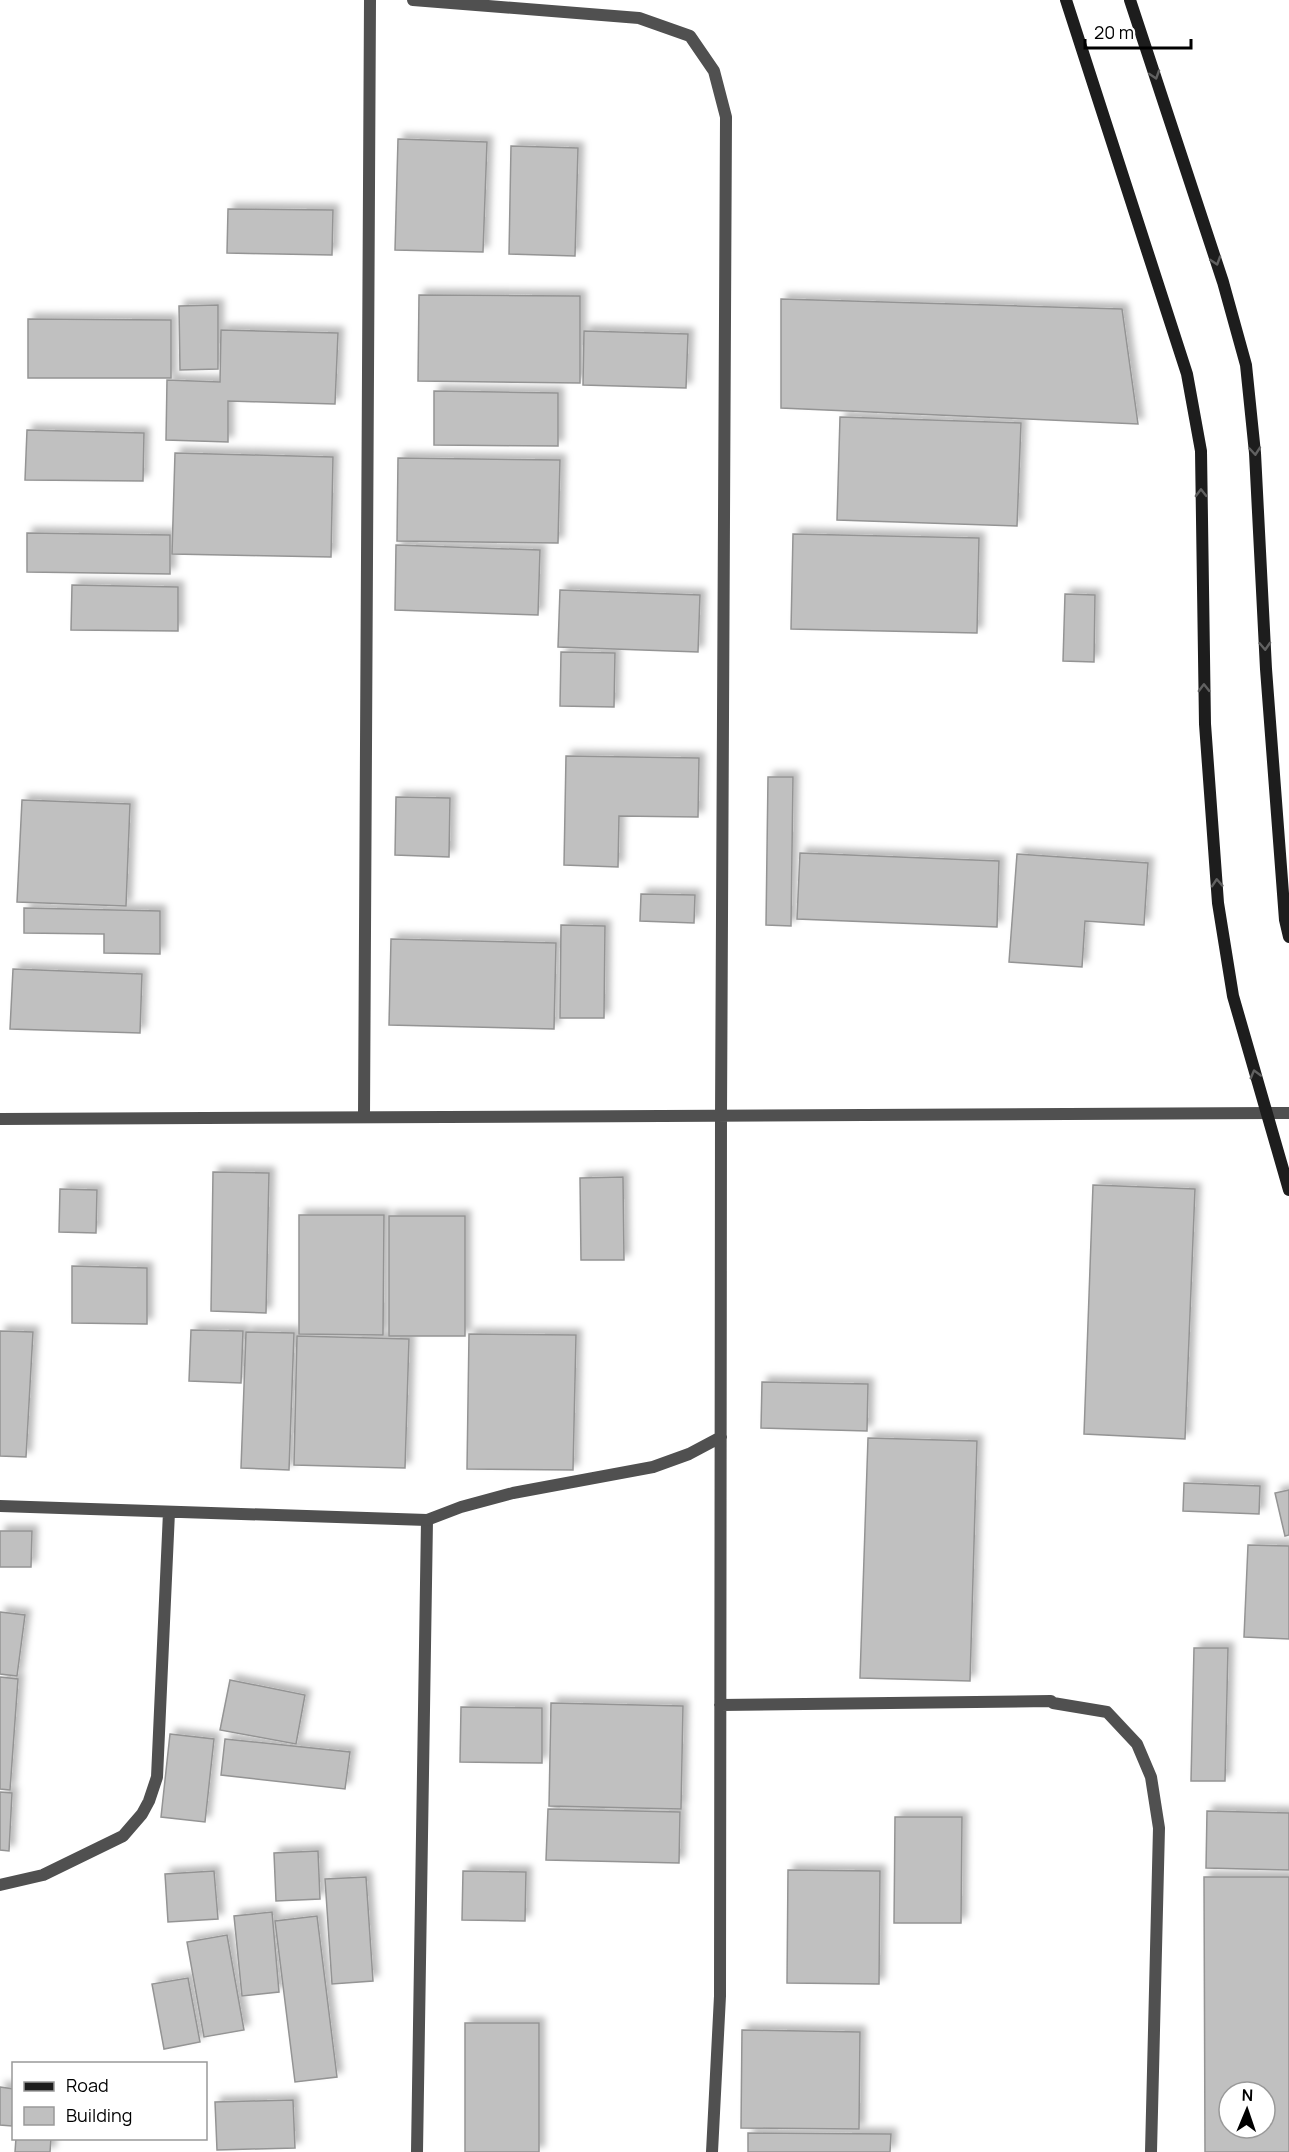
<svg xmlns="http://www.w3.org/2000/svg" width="1289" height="2152" viewBox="0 0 1289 2152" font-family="Manrope,sans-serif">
	<defs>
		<filter id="shadow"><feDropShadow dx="5.5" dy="-5.5" stdDeviation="3" flood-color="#0004"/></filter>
	</defs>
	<rect width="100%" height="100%" fill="#fff"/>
	<path fill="#c0c0c0" stroke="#949494" stroke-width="1.5" fill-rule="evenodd" filter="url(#shadow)" d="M398,139L487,142L483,252L395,250Z
		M511,146L578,148L575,256L509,254Z
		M228,209L333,210L332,255L227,253Z
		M419,295L580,296V383L418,381Z
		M781,299L1122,309L1138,424L781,408Z
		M218,305V369L180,370L179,306Z
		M28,319L171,320V378H28Z
		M221,330L338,333L335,404L228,401V442L166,440L167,380L220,382Z
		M584,331L688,334L686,388L583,385Z
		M434,391L558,393V446L434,445Z
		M840,417L1021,423L1017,526L837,520Z
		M27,430L144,433L143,481L25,480Z
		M175,453L333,457L331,557L172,554Z
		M398,458L560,460L558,543L397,541Z
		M27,533L170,535V574L27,572Z
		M793,534L979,538L977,633L791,629Z
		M396,545L540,550L538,615L395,610Z
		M72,585L178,587V631L71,630Z
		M560,590L700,595L698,652L558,647Z
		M1065,594L1095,595L1094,662L1063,661Z
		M561,652L615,653L614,707L560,706Z
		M566,756L699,758L698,817L619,816L618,867L564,865Z
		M768,777H793L791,926L766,925Z
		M396,797L450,798L449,857L395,855Z
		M22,800L130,804L126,906L17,902Z
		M800,853L999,861L997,927L797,919Z
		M1017,854L1148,863L1144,925L1085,921L1082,967L1009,962Z
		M641,894L695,895L694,923L640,921Z
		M24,908L160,911V954L104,953V934L24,933Z
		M561,925L605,926L604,1018H560Z
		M391,939L556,943L554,1029L389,1025Z
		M13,969L142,974L140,1033L10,1029Z
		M213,1172L269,1173L266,1313L211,1311Z
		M623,1177L624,1260H581L580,1178Z
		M1093,1185L1195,1189L1185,1439L1084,1434Z
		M60,1189L97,1190L96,1233L59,1232Z
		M299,1215H384L383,1335L299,1334Z
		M389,1216H465V1336H389Z
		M72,1266L147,1268V1324L72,1323Z
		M191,1330L243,1331L241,1383L189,1381Z
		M0,1331L33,1332L26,1457L0,1456Z
		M246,1332L294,1333L289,1470L241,1468Z
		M469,1334L576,1335L573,1470L467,1469Z
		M297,1336L409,1339L405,1468L294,1465Z
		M762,1382L868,1384L867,1431L761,1428Z
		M868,1438L977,1441L970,1681L860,1678Z
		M1184,1483L1260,1486L1259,1514L1183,1511Z
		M1289,1490V1535L1285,1536L1275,1493Z
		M0,1531H32L31,1567H0Z
		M1248,1545L1289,1546V1639L1244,1637Z
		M0,1612L25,1615L17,1676L0,1674Z
		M1194,1648H1228L1225,1781H1191Z
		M0,1677L18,1679L10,1790L0,1789Z
		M230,1680L305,1695L296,1744L220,1730Z
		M551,1703L683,1706L681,1809L549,1806Z
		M461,1707L542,1708V1763L460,1762Z
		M170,1734L214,1739L205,1822L161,1817Z
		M225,1739L350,1752L345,1789L221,1775Z
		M0,1792L12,1793L9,1851L0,1850Z
		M548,1809L680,1812L679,1863L546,1860Z
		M1207,1811L1289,1813V1870L1206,1868Z
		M895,1817H962L961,1923H894Z
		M318,1851L320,1899L276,1901L274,1853Z
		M788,1870L880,1871L879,1984L787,1983Z
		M214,1871L218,1919L168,1922L165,1874Z
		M463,1871L526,1872L525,1921L462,1920Z
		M366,1877L373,1981L332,1984L325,1879Z
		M1204,1877H1289V2152H1205ZM1229,2092H1265V2128H1229Z
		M272,1912L279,1992L242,1996L234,1916Z
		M317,1916L337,2077L295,2082L275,1921Z
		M227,1935L244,2030L204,2037L187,1942Z
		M188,1978L200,2042L164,2049L152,1984Z
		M465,2023H539V2152H465Z
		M742,2030L860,2032L859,2129L741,2128Z
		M0,2087L14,2089L12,2126L0,2125Z
		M293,2100L295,2148L217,2150L215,2102Z
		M748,2133L891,2134L890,2152H748Z
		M16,2138H51L50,2152H15Z"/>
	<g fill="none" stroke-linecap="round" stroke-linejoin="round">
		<path stroke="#505050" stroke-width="12" d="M417,2152L427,1520"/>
		<path stroke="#505050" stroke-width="12" d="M413,0L639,18L690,36L714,71L726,117L721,1116L720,1996L712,2152
			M364,1117L370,0
			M0,1119L1289,1113
			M0,1506L427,1520L461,1507L513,1493L653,1467L689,1454L721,1437
			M720,1705L1051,1701L1053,1703L1107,1712L1137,1744L1151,1777L1159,1828L1151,2152
			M0,1885L43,1875L123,1836L142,1814L149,1801L157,1777L169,1512"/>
		<path stroke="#1d1d1d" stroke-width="12" d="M1066,0L1187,374L1201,451L1205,724L1218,903L1233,996L1289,1190
			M1130,0L1223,282L1246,365L1255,453L1266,669L1285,920L1289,937"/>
	</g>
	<defs><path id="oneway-chevron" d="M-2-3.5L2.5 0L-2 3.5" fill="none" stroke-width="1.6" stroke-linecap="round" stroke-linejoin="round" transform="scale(1.5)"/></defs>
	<g stroke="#616161">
		<use href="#oneway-chevron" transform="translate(1155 75) rotate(72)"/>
		<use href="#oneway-chevron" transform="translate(1216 261) rotate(72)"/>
		<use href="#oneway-chevron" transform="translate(1255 451) rotate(85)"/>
		<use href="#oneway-chevron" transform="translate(1201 493) rotate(-91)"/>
		<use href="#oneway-chevron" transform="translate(1265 646) rotate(87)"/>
		<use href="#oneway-chevron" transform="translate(1204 688) rotate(-91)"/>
		<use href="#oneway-chevron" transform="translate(1217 883) rotate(-94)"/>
		<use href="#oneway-chevron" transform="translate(1255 1074) rotate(-105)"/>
	</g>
	<rect x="12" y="2062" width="195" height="78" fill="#ffffff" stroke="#999999" stroke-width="1.5"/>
	<rect x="24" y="2082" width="30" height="9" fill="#1d1d1d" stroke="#999999" stroke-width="1.5"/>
	<text x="66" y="2092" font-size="18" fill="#000000">Road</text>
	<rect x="24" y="2107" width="30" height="18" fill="#c0c0c0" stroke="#999999" stroke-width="1.5"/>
	<text x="66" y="2122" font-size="18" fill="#000000">Building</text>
	<g transform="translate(1247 2110) rotate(2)"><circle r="28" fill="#ffffff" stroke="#999999" stroke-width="1.5"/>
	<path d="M0-4.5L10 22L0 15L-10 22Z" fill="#000000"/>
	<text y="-9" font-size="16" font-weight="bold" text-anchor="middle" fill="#000000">N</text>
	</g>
	<path d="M1085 39v9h106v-9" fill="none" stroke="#000000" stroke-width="3"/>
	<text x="1094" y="39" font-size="18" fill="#000000" stroke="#ffffff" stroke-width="4.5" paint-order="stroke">20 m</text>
</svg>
